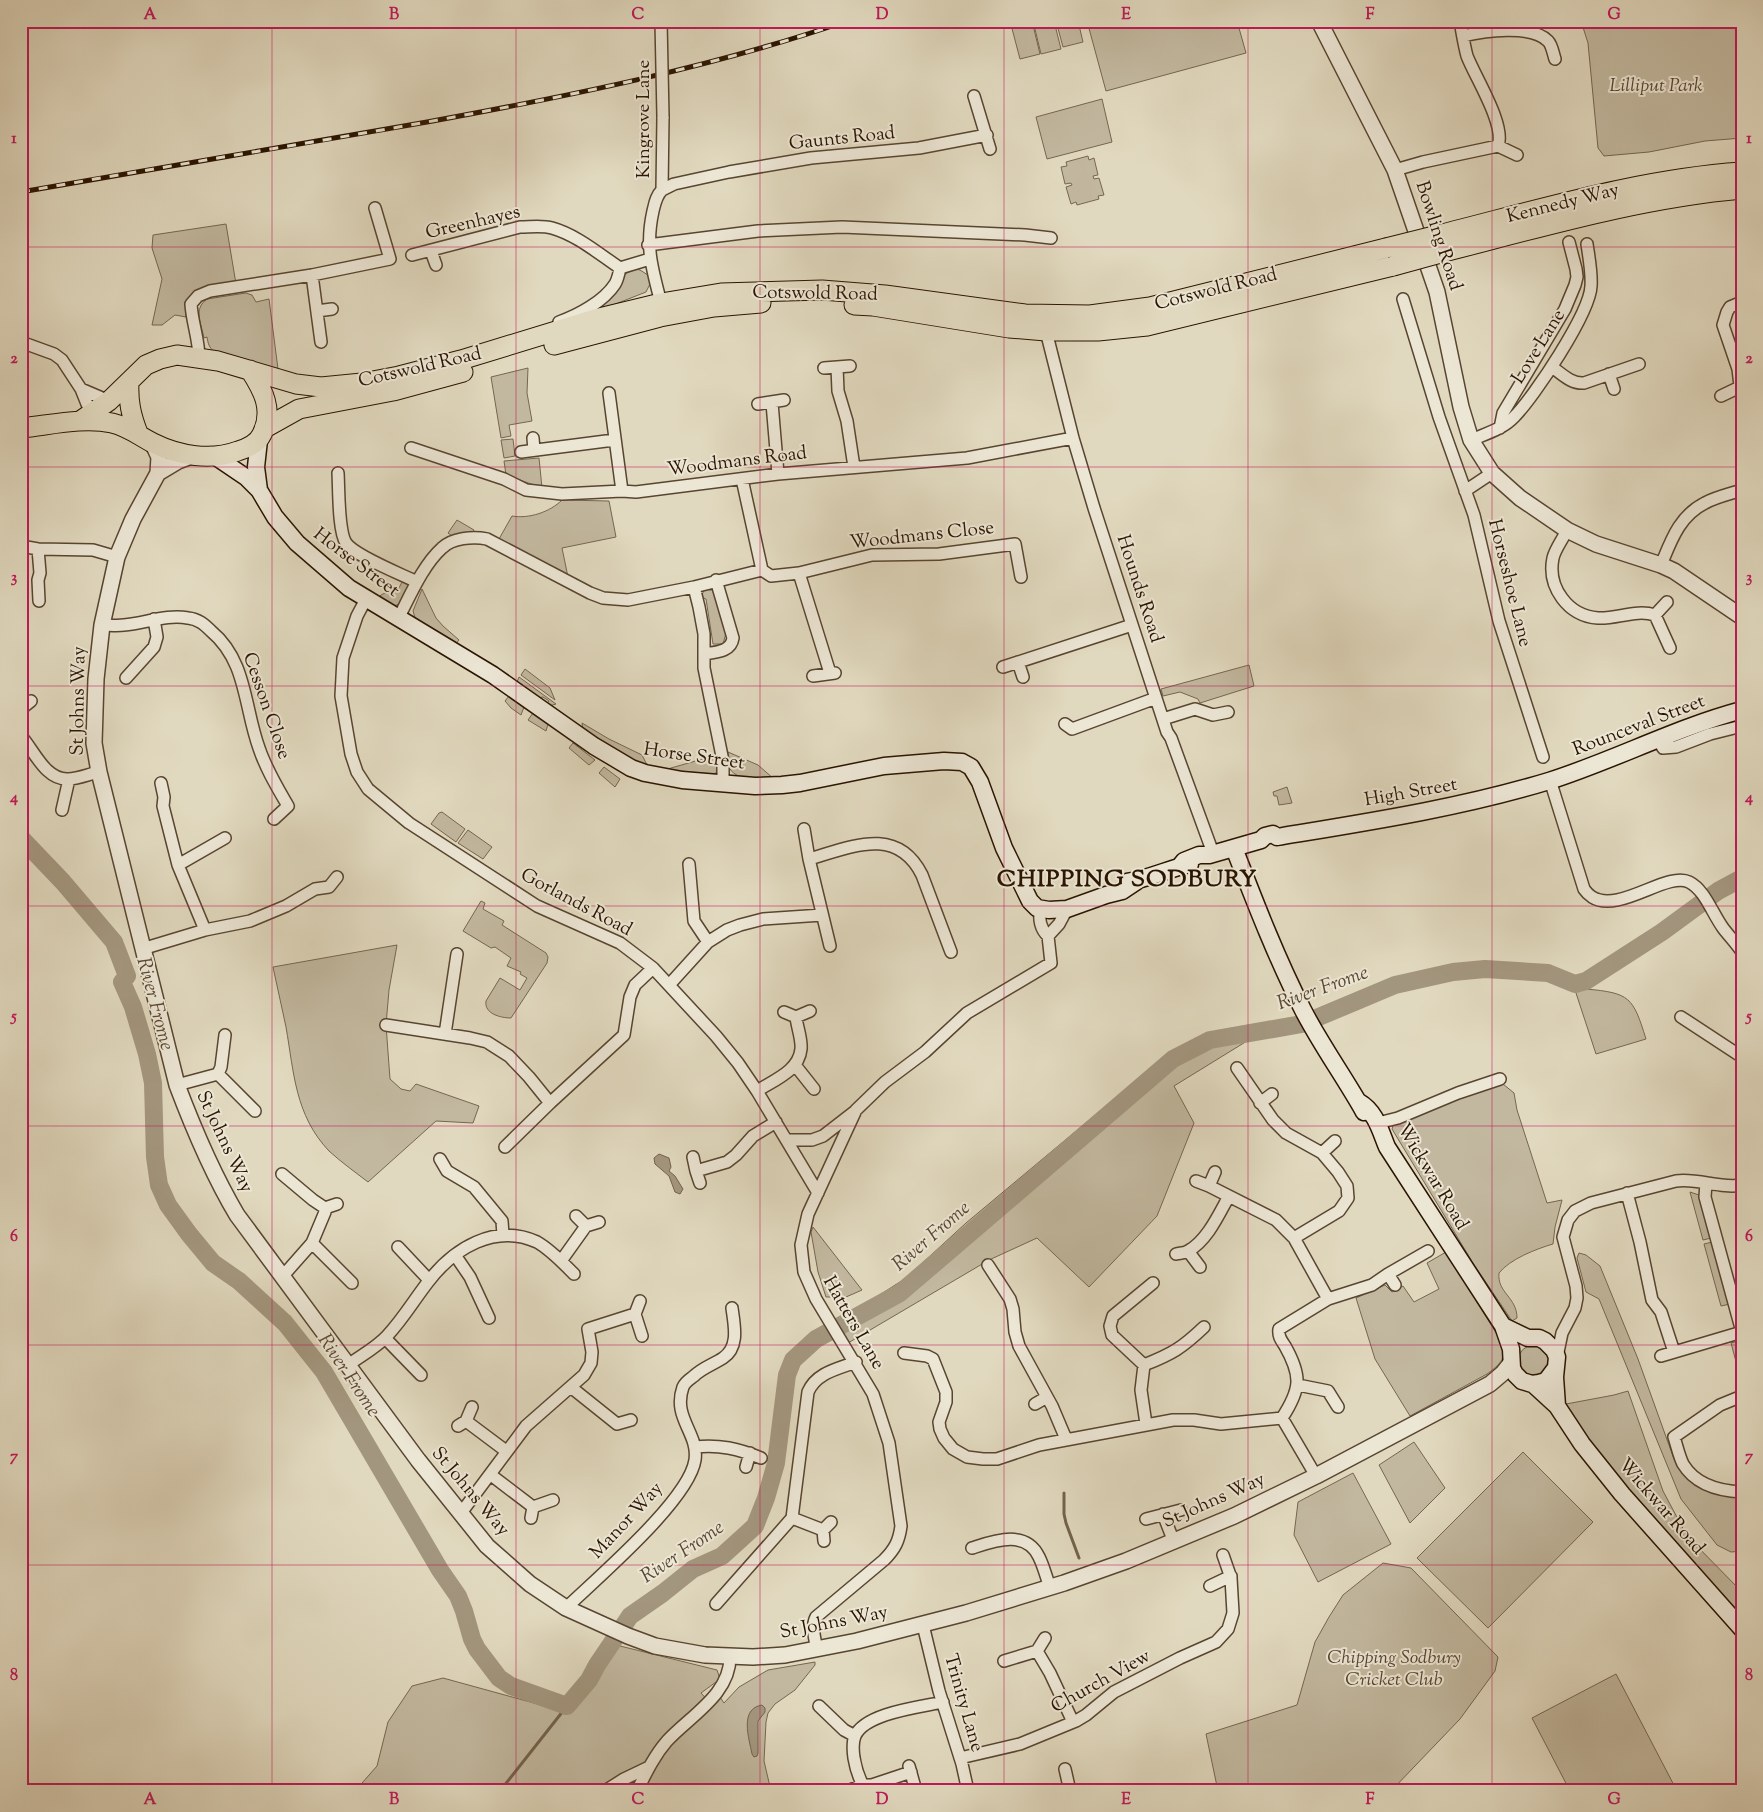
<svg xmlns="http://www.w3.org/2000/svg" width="1763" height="1812" viewBox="0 0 1763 1812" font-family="'Sorts Mill Goudy',serif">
	<rect width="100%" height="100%" fill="#e1d9bf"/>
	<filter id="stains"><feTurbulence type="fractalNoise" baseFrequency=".004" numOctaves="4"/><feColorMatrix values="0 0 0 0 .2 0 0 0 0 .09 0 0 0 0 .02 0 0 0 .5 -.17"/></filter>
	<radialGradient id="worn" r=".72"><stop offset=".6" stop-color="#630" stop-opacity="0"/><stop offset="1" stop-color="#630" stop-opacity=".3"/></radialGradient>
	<path fill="#c2b89f" stroke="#766650" d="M1010,21H1032L1040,54L1020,59Z
		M1033,21H1054L1061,49L1041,54Z
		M1056,21H1078L1083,42L1063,47Z
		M1087,21H1237L1246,53L1106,91Z
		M1581,21H1742V138L1705,141L1649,152L1604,156L1598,148L1588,43Z
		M1102,99L1112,142L1047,159L1036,117Z
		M1088,156L1089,160L1094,158L1098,175L1093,176L1094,179L1099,178L1104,195L1098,196L1099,199L1077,205L1076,202L1071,204L1066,187L1072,185L1071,183L1065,184L1061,167L1067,166L1066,162Z
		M226,224L236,284L208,288L186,309V317L175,315L162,325H152L162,279L152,248L153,235Z
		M636,269L640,270L648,275L650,284L646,292L580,318L627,273Z
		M246,293L252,295L256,302L269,299L278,369C263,365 225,361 214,351C209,348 208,343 207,337L204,338C201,323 193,309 207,299Z
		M528,368L527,393L532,421L509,425L511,436L501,438L491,377Z
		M513,439L515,456L504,458L501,440Z
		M539,458L542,488L506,475L504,461Z
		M562,500L609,501L616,537L562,548L568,577L499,539L512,516C529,519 550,512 562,500Z
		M457,520L474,530L473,532L455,538L448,533Z
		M403,580L409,586L404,602L394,606L377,599L381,595L395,588L398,590Z
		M709,587V590H713L726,633L723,644H713L706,599L701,597L705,588Z
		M422,589L436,618L443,626L459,640L455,645L416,621L413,611Z
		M1249,665L1254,686L1200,703L1198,699L1180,692L1163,696L1161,689Z
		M525,669L550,688L555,700L521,675Z
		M519,677L556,704L549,706L546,704L549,701L543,697L538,698L517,682Z
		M509,696L524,707L521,715L511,708L505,701Z
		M533,713L548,724L546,731L528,720Z
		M582,723L609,739L642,755L648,767L623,758L583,730Z
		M573,743L595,760L589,765L569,748Z
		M728,752L758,765L774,779C762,778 738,782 730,769C728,764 728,757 728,752Z
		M720,754L718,771L714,774L664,770Z
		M604,767L620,779L615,787L599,773Z
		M1287,787L1292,803L1279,805L1277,796H1274L1273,792Z
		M442,812L465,829L456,842L431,824L439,813Z
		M468,830L492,847L483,859L458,843Z
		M481,901L485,903L483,909L504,921L502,925L546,953L548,957L547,963L511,1018C501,1018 484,1014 486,1001L500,978L520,990L527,978L520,974L521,972L507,966L511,958L495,947L491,948L463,931Z
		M397,945L389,990L386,1025L390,1079L401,1089L410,1091L416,1084L479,1106L473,1123L436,1121L368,1182C355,1172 341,1162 329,1151C295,1115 294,1073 286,1027C282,1007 277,987 273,967Z
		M1586,989C1630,993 1633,997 1646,1039L1596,1054L1575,990Z
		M1244,1029L1247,1041L1174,1086L1194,1123L1157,1216L1089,1287L1037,1238L989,1260L848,1343L836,1323L906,1278L966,1223L1167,1055L1208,1036Z
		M1503,1084L1514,1093L1517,1110L1547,1203L1562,1200L1555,1227L1553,1244C1536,1249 1510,1259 1499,1273C1497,1293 1517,1297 1517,1318L1512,1321L1473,1263L1392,1129L1394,1123L1478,1091Z
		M1690,1192L1699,1195L1711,1238L1703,1240Z
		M813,1227L862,1290L846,1297H826L818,1272L811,1232Z
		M1712,1242L1730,1304L1721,1306L1704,1244Z
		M1446,1252L1498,1336C1507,1356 1505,1361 1487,1374L1410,1416L1375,1359L1356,1298L1385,1285L1392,1292L1403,1286L1414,1302L1439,1289L1427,1263Z
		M1579,1253L1586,1255L1600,1266L1638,1359L1674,1459H1676L1681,1470L1742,1496V1551L1731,1552L1717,1545L1681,1499L1599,1299L1586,1292L1577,1258Z
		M1742,1340V1384L1731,1343Z
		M1518 1361a16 16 0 1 1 32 0a16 16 0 1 1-32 0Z
		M1628,1391L1663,1491L1687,1536L1742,1592V1618L1618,1478L1581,1431L1566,1404L1614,1395Z
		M1414,1442L1445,1488L1410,1523L1379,1465Z
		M1523,1452L1593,1522L1488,1628L1417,1558Z
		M1353,1473L1391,1544L1318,1582L1294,1535L1298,1502Z
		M1383,1563L1411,1568L1498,1657L1495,1671L1460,1719L1391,1791H1218L1206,1734L1297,1705L1315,1642L1329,1617L1343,1595Z
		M616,1645L717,1670L720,1679L701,1693L711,1704L720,1697L724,1703L739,1687L768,1670L815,1662V1665L795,1690L775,1704L768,1713L766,1722L764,1761L771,1791H355L377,1766L388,1722L412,1686L443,1678L552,1708L564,1714L589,1687Z
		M1616,1674L1677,1791H1570L1532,1718Z"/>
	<path fill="#a3967e" stroke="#73624c" d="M659,1154L669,1158L671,1167L669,1171L675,1176L683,1189L680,1194L675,1192L669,1176L655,1164L654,1158Z
		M762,1705L765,1708V1712L758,1721V1753L757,1756L754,1757L752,1754C749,1738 739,1709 762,1705Z"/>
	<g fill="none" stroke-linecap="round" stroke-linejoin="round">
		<path stroke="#73624c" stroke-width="3" d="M1064,1493V1514L1066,1523L1079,1558
			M500,1791L567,1706"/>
		<path stroke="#a3967e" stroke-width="18" d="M21,838L63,882L114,942L127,976L122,982L133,1007L147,1054L153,1083L155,1157L159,1185L168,1205L189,1234L213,1263L239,1281L285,1323L324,1372L440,1570L458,1596L464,1611L472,1639L477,1649L499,1678L511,1686L567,1706L589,1680L597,1665L630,1616L663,1593L693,1569L722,1556L755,1526L766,1498L776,1463L787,1375L793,1360L816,1339L900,1293L1173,1059L1210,1040L1302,1024L1395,985L1453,972L1485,969L1548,973L1575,984L1586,981L1662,932L1718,891L1742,878"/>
		<g stroke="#584530" stroke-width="14">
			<path id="minor" d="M1463,36C1484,31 1531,24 1548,41C1552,45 1553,53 1555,59
				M974,96L990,149
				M1498,146L1517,155
				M1395,170L1423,162L1498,146C1506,125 1475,77 1467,56C1464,45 1462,32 1460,21
				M662,190L674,184L729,172L811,158L919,148L987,135
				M648,245L758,231L842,227L1025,235L1051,238
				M431,251L436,265
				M412,255L520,227C530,227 542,225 552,228C577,235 599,254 620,268
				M312,275L321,342
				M1403,299L1439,417L1474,515L1499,621L1543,757
				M661,303C652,268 645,247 653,211C655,203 656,196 662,190L663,117
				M317,311L332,309
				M559,322C579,315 604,301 615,284C618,279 619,273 620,268L650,259
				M1046,331L1073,438L1094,508L1167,732L1171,738L1213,853
				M21,342L54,354L62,360L81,389L87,404L94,416
				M199,358C199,340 192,322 191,304L198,296L210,291L312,275L390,259L375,208
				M837,367L838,391L847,421L854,467
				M1552,367C1562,374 1571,384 1584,383L1639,364
				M824,368L850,366
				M1609,374L1614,389
				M1740,386L1738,369L1723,325L1727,312L1730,307L1742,302
				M81,389L109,401
				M609,393L622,491
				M1721,396L1742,386
				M772,403L778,474
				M758,404L784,400
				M1500,428L1503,413L1565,309L1575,285L1577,277L1576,269L1569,242
				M533,438L534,450
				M1471,440C1485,434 1503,429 1514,417C1534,397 1590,313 1591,286C1592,273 1589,258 1587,244
				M411,448L504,479L526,490L562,494L622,491L636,492L778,474L967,458L1073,438
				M521,452L614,440
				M338,473C339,488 338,531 346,543C355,556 401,574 417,582
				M742,479L762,570L771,576L799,573L872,555L939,554L1015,544L1021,577
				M1465,491L1492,473
				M1567,530C1563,539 1555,549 1553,558C1547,587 1568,616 1598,618C1617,619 1636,609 1655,615L1670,648
				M21,546L38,549L93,550L117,557
				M38,549L40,573L38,580L39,601
				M1661,565C1671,541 1679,516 1705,503C1716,497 1730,494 1742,490
				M799,573L830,673
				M694,587L699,607L704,634V668L723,761V783
				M366,599L357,616L343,658L341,696L351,754L357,772L368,789L409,823L537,906L620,943L653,968L716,1036L738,1063L757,1091L818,1193
				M1655,615L1667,602
				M398,619C410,596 423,565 442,548C452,538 473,536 487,539L590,593L603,598L628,600L694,587L762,570
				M102,625C109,625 117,626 124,625C146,623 167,614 188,618C198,619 204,624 211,631C247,661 244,707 259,748C266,769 277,787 288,806L274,819
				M704,654C716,652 731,652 733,638L716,580
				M1018,662L1023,677
				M1003,667L1132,625
				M813,676L835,673
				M126,678L154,647L157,637L154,619
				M21,709L31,701
				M1163,719L1195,709L1213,715L1228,712
				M1065,724L1072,729L1156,698
				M21,736C34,750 45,780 68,779C78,779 89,774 99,772
				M1658,739L1663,748L1676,747L1710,734L1742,726
				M1550,780L1584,889C1586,892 1589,895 1592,897C1619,914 1667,871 1689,882C1705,890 1712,913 1723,928C1729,936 1736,943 1742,952
				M161,783L164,797L163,806L178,865L205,930
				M62,810L69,779
				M804,829L809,859L830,946
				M809,859C851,847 897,825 922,875L951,952
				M689,864L694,921L708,942
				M178,865L225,838
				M1048,936L1059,924L1067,909
				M142,949L205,930L250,921L286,906L315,889L329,887L337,877
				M669,985L708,942L727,930L740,925L763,919L822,915
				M796,1017L810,1011
				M1681,1017L1742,1057
				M386,1025L470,1038L487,1042L509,1056L529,1077L550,1103
				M445,1034L457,954
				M795,1065L814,1089
				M1237,1068L1273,1120L1286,1133L1322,1153L1338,1172L1347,1186L1348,1198L1339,1211L1294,1238
				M218,1074L255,1111
				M177,1085L218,1074L221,1067L225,1035
				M757,1091C774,1080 799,1071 801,1049C802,1039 797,1027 796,1017L784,1012
				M1260,1103L1272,1094
				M1378,1123L1398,1118L1458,1093L1500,1079
				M787,1140H812L823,1136L854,1112
				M505,1147L550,1103L624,1035L630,997L635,985L653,968
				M1322,1153L1335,1141
				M693,1157L696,1171
				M440,1159L447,1171L474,1187L502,1221L503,1235
				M1196,1181L1209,1186L1276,1220L1294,1238L1328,1299
				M700,1183L696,1171L727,1162L736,1155L753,1136L776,1122
				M1706,1183L1705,1197L1742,1332
				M1209,1186L1215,1172
				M1627,1193L1640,1242L1652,1300L1661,1312L1674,1352
				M325,1208L337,1204
				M576,1216L586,1226L599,1222
				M312,1243L352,1283
				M398,1247L429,1280
				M1188,1251L1200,1267
				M1176,1254C1180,1253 1185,1253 1188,1251C1207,1241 1219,1214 1229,1196
				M455,1255L470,1277L489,1318
				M561,1261L586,1226
				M988,1265L1010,1299L1013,1309L1015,1332L1019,1346L1052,1406L1066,1439
				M1388,1274L1395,1285
				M282,1277L312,1243L325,1212V1208L313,1200L282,1174
				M640,1301L635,1314L642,1336
				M385,1338L421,1375
				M904,1353L927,1356L933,1359L946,1392V1402L939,1422L940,1429L944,1438L953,1449L967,1457L983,1459H997L1039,1445L1173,1420H1194L1221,1424L1282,1418C1301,1389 1302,1376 1285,1346C1281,1340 1278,1336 1279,1329L1328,1299L1372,1285L1388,1274L1428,1251
				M1661,1356L1742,1332
				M1557,1357L1562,1333L1575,1308L1577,1298L1576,1286L1563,1237L1568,1220L1575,1211L1591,1203L1676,1181C1699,1178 1720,1189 1742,1185
				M1144,1365C1172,1354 1182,1348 1204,1327
				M347,1366C360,1356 376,1348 387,1336C403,1319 414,1300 428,1282C454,1248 495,1223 537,1242C551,1250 563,1263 574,1274
				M1298,1385L1328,1391L1338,1407
				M572,1388L617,1424L631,1420
				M1742,1396L1720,1405L1674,1437C1677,1446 1679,1456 1683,1464C1695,1484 1719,1491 1742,1492
				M1035,1404L1047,1397
				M1282,1418L1316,1476
				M466,1421L472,1407
				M1146,1424L1141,1390L1144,1365L1112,1335L1110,1326L1113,1316L1153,1283
				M458,1426L466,1421L506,1451
				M695,1447C719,1444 739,1449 761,1458
				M746,1467L750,1453
				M491,1475L533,1507
				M461,1513L526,1426L584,1375L591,1363L592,1352L588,1329L635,1314
				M1163,1514L1174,1542
				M531,1518L533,1507L553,1500
				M792,1518L823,1530
				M1146,1519L1181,1510
				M824,1541L823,1530L831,1522
				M972,1548C994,1541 1026,1529 1039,1557C1044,1567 1046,1577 1050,1587
				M1210,1586L1231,1576
				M716,1604L792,1518L808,1392C816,1373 837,1369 856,1362
				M566,1608C597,1578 689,1500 695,1460C699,1433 672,1418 683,1387C685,1382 690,1379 694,1376C702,1368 714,1364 723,1358C740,1347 734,1324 732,1308
				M923,1625L939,1691L962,1764L968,1791
				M817,1650C815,1639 811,1627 816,1617L884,1560C895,1549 899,1541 901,1526L889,1443L873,1394L816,1299L804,1272L801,1245L808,1214L856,1110L885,1082L925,1052L967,1013L1051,963L1048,936C1041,930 1038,919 1041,909
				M1037,1651L1050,1673L1073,1722
				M1004,1661L1037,1651L1045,1638
				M819,1706L844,1730L855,1736
				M960,1758L1020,1744L1076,1721L1086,1715L1114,1692L1180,1658L1216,1642L1228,1629L1233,1613L1231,1578L1223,1555
				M909,1766L916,1791
				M1065,1769L1070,1791
				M605,1791L624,1779L649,1767
				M637,1791C646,1773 654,1756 667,1741C690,1716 731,1694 730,1656
				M848,1791L862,1785H872L911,1772
				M866,1791C860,1781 856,1770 854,1758C853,1751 852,1743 855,1736C865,1713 920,1707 943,1702"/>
		</g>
		<g stroke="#584530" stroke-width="18">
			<path id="tertiary" d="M1319,21L1395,170L1437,292L1461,407L1471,440L1492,473L1520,498L1567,530L1596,544L1661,565L1674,571L1742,617
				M152,442L159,457L158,473L133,519L117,557L102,625L96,679L94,743L99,772L177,1085C194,1130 212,1173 237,1215L418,1460L487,1546L530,1584L566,1608L628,1636L655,1646L705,1655L753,1657L785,1655L857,1641L966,1613L1064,1583L1126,1561L1234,1516L1316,1476L1490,1384L1503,1373L1511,1363
				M158,473L178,461L194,455"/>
		</g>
		<g stroke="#2a1400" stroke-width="19">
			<path id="secondary" d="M216,457L247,478L259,490L275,517L297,543L349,588L493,675L594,746L631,768L645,773L682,780L755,786L782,785L800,783L884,766L944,761L962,762L971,767L980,782L1004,848L1030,901L1037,908L1049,910L1067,909L1106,895L1122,891L1137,881
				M259,490L256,467L259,440
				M1234,848C1255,902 1276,957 1303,1010C1321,1045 1345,1078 1364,1112
				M1180,866L1184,861L1199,855H1209L1261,840L1265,836L1273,834L1277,837C1368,822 1460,808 1549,781C1615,760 1675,728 1742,710
				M1127,882C1148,879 1168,869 1190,864
				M1359,1102C1376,1112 1380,1130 1387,1147L1503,1326L1511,1349L1512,1368L1515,1374L1522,1381L1532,1384L1539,1383L1546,1381L1555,1369
				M1503,1326L1528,1338H1539L1545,1341L1554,1350L1557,1357L1555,1377L1557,1406
				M1533,1384L1557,1406L1582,1444L1622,1494L1742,1629"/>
		</g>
		<g stroke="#2a1400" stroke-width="21">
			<path id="primary" d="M1438,235C1538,210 1638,179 1742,172
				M1444,252C1542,227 1640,198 1742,189
				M854,305L873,306L1009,328L1046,331H1098L1147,326L1393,266
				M554,345L660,317L714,307L761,303
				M129,382C128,401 131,415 138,433
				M80,421L109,401L146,365L160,359L177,355L218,361L296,384L321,387L362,383L399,376L461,360L595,319L661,303L721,293L822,290L885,295L1025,314L1090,315L1150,307L1386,248
				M21,428C51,425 83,417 112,423C129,427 139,436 153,443C179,456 211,461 238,451C248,448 258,443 262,434C274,410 263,390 250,370
				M265,428L299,409L393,391L463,372"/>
		</g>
		<use href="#minor" stroke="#ece6d5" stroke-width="11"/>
		<use href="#tertiary" stroke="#ece6d5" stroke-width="15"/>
		<use href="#secondary" stroke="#ece6d5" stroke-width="16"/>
		<use href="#primary" stroke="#e1d9bf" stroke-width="19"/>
		<g stroke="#2a1400" stroke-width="5">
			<path id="rail" d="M21,192C156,168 292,146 427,122C569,96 710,68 847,21"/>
		</g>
		<use href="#rail" stroke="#ece6d5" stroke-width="3" stroke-dasharray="9" stroke-linecap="butt"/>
		<g stroke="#584530" stroke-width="14" stroke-linecap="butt">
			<path id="minor-bridge" d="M661,21L663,117"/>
		</g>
		<g stroke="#2a1400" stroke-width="21" stroke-linecap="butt">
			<path id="primary-bridge" d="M1386,248L1438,235
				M1393,266L1444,252"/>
		</g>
		<use href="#minor-bridge" stroke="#ece6d5" stroke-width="11"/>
		<use href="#primary-bridge" stroke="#e1d9bf" stroke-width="19"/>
	</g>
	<path fill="none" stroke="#c2185b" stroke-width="1" stroke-opacity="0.55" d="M272,21V1791M516,21V1791M760,21V1791M1004,21V1791M1248,21V1791M1492,21V1791M21,247H1742M21,467H1742M21,686H1742M21,906H1742M21,1126H1742M21,1345H1742M21,1565H1742"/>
	<g text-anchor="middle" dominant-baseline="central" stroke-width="4" stroke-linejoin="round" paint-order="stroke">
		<g font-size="19" font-style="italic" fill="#584530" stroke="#ece6d5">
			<text x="1656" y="86">Lilliput Park</text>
			<text x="1394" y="1658">Chipping Sodbury<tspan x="1394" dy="22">Cricket Club</tspan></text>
		</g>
		<g font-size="19" fill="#2a1400" stroke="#ece6d5">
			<text transform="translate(644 119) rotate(-90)">Kingrove Lane</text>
			<text transform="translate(842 139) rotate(-6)">Gaunts Road</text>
			<text transform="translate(1563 204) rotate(-14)">Kennedy Way</text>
			<text transform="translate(473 223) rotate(-13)">Greenhayes</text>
			<text transform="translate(1438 236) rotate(72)">Bowling Road</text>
			<text transform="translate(1216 290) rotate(-14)">Cotswold Road</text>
			<text transform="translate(815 294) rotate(1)">Cotswold Road</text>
			<text transform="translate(1539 347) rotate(-58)">Love Lane</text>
			<text transform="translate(420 368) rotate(-13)">Cotswold Road</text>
			<text transform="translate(737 462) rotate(-7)">Woodmans Road</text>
			<text transform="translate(922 536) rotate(-6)">Woodmans Close</text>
			<text transform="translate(356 563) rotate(37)">Horse Street</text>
			<text transform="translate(1509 583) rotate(76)">Horseshoe Lane</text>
			<text transform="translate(1139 589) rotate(72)">Hounds Road</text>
			<text transform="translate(79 701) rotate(-89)">St Johns Way</text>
			<text transform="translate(266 706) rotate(71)">Cesson Close</text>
			<text transform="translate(1639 726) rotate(-21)">Rounceval Street</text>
			<text transform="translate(694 757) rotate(8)">Horse Street</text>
			<text transform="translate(1411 793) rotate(-10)">High Street</text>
			<text transform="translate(576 903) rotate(28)">Gorlands Road</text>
			<text transform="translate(224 1142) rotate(65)">St Johns Way</text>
			<text transform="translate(1432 1177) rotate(59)">Wickwar Road</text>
			<text transform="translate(853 1323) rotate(60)">Hatters Lane</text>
			<text transform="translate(470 1492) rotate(50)">St Johns Way</text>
			<text transform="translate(1214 1501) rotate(-24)">St Johns Way</text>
			<text transform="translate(1661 1507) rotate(49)">Wickwar Road</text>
			<text transform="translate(627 1521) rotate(-47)">Manor Way</text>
			<text transform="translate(834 1623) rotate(-11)">St Johns Way</text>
			<text transform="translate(1101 1682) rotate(-29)">Church View</text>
			<text transform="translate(963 1703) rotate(74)">Trinity Lane</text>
		</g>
		<g font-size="20" font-style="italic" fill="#5a4832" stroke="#ece6d5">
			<text transform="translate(1323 989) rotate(-20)">River Frome</text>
			<text transform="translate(154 1004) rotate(75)">River Frome</text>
			<text transform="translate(932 1237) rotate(-41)">River Frome</text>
			<text transform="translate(348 1376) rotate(56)">River Frome</text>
			<text transform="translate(683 1553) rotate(-34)">River Frome</text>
		</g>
		<g font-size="24" font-weight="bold" letter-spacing="1" fill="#2a1400" stroke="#ece6d5">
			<text x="1127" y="880">CHIPPING SODBURY</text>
		</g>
	</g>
	<rect width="1763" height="1812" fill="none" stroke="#e1d9bf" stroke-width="55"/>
	<rect x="28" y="28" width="1708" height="1756" fill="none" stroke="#c2185b" stroke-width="2"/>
	<g font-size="16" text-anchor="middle" font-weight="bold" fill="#c2185b">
		<text x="150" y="19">A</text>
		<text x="394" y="19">B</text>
		<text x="638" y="19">C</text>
		<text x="882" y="19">D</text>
		<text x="1126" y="19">E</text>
		<text x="1370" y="19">F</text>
		<text x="1614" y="19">G</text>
		<text x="14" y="143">1</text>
		<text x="1749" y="143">1</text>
		<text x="14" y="363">2</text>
		<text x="1749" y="363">2</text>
		<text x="14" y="582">3</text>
		<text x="1749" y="582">3</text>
		<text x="14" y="802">4</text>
		<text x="1749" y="802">4</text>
		<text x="14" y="1021">5</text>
		<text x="1749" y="1021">5</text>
		<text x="14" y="1241">6</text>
		<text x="1749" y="1241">6</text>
		<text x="14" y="1461">7</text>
		<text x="1749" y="1461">7</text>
		<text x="14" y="1680">8</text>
		<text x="1749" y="1680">8</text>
		<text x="150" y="1804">A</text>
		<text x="394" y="1804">B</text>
		<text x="638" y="1804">C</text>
		<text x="882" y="1804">D</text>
		<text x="1126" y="1804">E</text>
		<text x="1370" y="1804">F</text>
		<text x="1614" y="1804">G</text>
	</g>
	<rect width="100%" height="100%" filter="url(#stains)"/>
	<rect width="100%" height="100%" fill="url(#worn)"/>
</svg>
